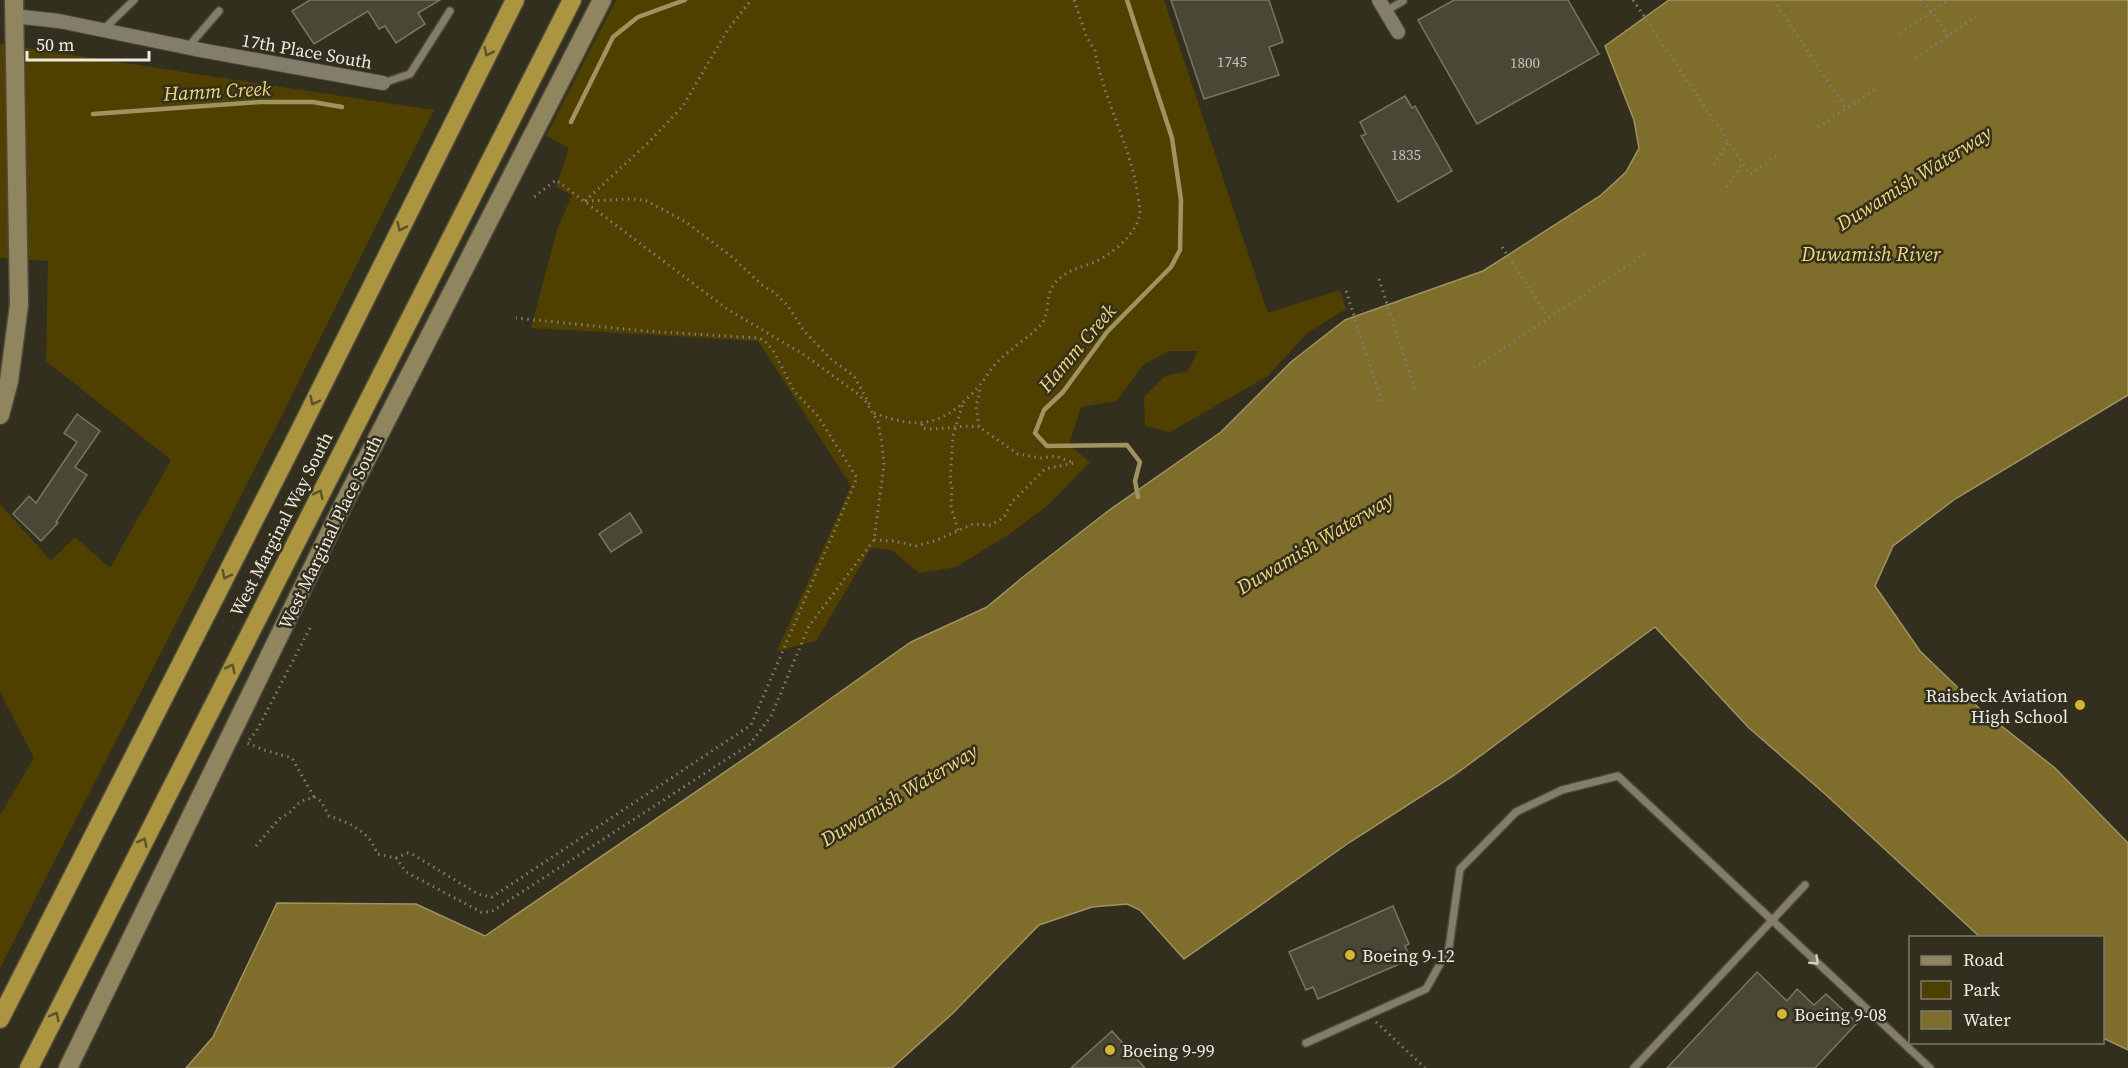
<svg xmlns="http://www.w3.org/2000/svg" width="2128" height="1068" viewBox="0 0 2128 1068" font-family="'Source Serif 4',serif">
	<rect width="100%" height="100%" fill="#332f1f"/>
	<path fill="#4f4000" d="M616,0H1164L1268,313L1340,290L1346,309L1307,333L1268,376L1170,432L1145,426L1144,397L1165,376L1188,371L1198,351H1169L1143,365L1117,401L1081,407L1069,445L1090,462L1047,506L1010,534L956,567L919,573L892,550L871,548L816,641L777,651L851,486L758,341L531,328L557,230L572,195L556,187L569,148L546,136Z
		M0,44L434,110L274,431L0,968V815L34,758L0,692V504L51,561L75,537L110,568L171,460L46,361L48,261L0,258Z"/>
	<path fill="#7f6d2b" stroke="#a09261" stroke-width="1.5" d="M1669,0H2128V395L1955,499L1893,546L1875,586L1920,651L1981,710L2055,768L2128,843V1050L2103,1038L2102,938L1980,937L1824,793L1749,728L1655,627L1453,776L1350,842L1184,959L1140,910L1127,904L1092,907L1039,925L953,1013L892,1068H186L213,1037L277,903L416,904L485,936L792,726L911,642L987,607L1023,577L1108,511L1221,432L1291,362L1345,320L1483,271L1600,196L1626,172L1639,148L1634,120L1605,46Z"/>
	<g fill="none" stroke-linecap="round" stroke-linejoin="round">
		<path stroke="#a09261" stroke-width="4.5" d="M1127,0L1172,138L1181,200L1180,250L1171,267L1107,332L1063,392L1044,410L1035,433L1047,446L1127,445L1140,462L1135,481L1138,497
			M93,114L261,102H313L342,107
			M571,122L613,37L638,17L685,0"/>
	</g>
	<path fill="#4b4736" stroke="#7a7564" stroke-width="1.5" d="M310,0H440L418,13L425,24L396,43L385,26L379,29L368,11L314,44L292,11Z
		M1171,0H1269L1283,42L1269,47L1279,75L1204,99Z
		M1454,0H1568L1599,54L1477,124L1418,20Z
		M1405,96L1412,108L1415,106L1452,171L1398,202L1361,136L1366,134L1360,122Z
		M77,414L100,431L75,467L87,475L56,522L58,523L41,541L13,514L29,496L36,503L77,442L64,433Z
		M630,513L642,532L611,552L599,534Z
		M1393,906L1409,944L1405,946L1411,959L1318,999L1313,987L1306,990L1289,952Z
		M1757,972L1787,1001L1797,989L1814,1005L1826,994L1857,1023L1815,1068H1667Z
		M1112,1031L1145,1068H1071Z"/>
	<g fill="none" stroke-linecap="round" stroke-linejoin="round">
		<g stroke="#4d4a3c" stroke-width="10">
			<path id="lane" d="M1386,11L1403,1
				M103,30L134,0
				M188,47L219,11
				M383,83L410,74L450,11
				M1306,1043L1426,989L1449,948L1460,869L1516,812L1562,790L1618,776L1930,1068
				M1634,1068L1805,885"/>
		</g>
		<g stroke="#4d4a3c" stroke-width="16">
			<path id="street" d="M1379,0L1398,32
				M13,16L59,21L195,49L383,83"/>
		</g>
		<g stroke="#4d4a3c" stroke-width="21">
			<path id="secondary" d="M0,415L9,381L19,305L14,0
				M68,1068L344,503L602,0"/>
		</g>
		<g stroke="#4d4a3c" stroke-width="21">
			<path id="highway" d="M0,1019L294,442L515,0
				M29,1068L572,0"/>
		</g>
		<path stroke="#817d70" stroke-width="3" stroke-dasharray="1.5 4.5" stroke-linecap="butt" d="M1633,0L1750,174L1778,155
			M1774,0L1846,109
			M1924,0L1948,36
			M1900,33L1949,0
			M1916,58L1976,16
			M1818,127L1878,88
			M1714,165L1728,141
			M1727,187L1742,163
			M585,201L649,142L683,106L727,31L751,0
			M586,201L630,199L645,200L686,222L732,257L762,285L775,293L788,306L804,331L832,360L854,376L870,405
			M1502,247L1549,318
			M1379,279L1416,393
			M1346,291L1383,405
			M1474,368L1649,251
			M874,413C921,431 945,425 979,386C986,378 991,368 998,361C1008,351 1037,331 1043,322C1050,310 1045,294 1055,283C1066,270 1080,268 1095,262C1112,254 1138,233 1140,213C1140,206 1138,197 1137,190C1129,142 1103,98 1095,51L1086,35L1074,0
			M922,424V428C942,431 960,424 979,427
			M958,530L951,506L952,487L950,481L953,436L963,403
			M874,540L893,541L916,546L935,541L973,524L991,525L1004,517L1012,502L1045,469L1074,463L1056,456L1041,458L1018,454L979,427L976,406L980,392L979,387
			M314,797L321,801L329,816C348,822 371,832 377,854L396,858L406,872L481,912H491L750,744L771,716L809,626L874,540L884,465L882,445L878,422L866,402L858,394L803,354L727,309L556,180L534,197
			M256,846L279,819L292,811L295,806L302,801L314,797L292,758L264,750L247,743L257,730L312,624
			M396,858L407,853L412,854L478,894L492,897L751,725L857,478L817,415L794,391L774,352L765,341L759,338L644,331L516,318
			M1376,1022L1425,1068"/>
		<use href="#lane" stroke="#837e6c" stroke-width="7"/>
		<use href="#street" stroke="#837e6c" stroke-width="14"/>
		<use href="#secondary" stroke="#8f855f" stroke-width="18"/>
		<use href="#highway" stroke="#ac9540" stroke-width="18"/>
	</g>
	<defs><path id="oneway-chevron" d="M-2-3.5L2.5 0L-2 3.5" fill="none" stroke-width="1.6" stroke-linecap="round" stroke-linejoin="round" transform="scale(1.5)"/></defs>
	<g stroke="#5d532b">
		<use href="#oneway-chevron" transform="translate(488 52) rotate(117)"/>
		<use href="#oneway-chevron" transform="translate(401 227) rotate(116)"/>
		<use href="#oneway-chevron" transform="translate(314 401) rotate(116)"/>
		<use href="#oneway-chevron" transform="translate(319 494) rotate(-63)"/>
		<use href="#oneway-chevron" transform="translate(226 575) rotate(117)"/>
		<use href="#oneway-chevron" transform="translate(231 668) rotate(-63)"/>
		<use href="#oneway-chevron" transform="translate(143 842) rotate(-63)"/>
		<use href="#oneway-chevron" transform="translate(55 1016) rotate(-63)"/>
	</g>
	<use stroke="#d2cfc3" href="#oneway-chevron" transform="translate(1815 961) rotate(43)"/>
	<g fill="#d6b534" stroke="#332f1f" stroke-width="2">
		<circle cx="2080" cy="705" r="6"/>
		<circle cx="1350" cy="955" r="6"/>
		<circle cx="1782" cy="1014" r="6"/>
		<circle cx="1110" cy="1050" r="6"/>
	</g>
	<g text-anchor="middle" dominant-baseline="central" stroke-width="5" stroke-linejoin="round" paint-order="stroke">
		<g font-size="15" fill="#c4c1b6">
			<text x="1232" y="61">1745</text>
			<text x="1525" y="62">1800</text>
			<text x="1406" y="154">1835</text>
		</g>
		<g font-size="18" fill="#edeae0" stroke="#332f1f">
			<text transform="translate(307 51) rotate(10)">17th Place South</text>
			<text transform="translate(281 524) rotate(-63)">West Marginal Way South</text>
			<text transform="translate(330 532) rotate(-64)">West Marginal Place South</text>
		</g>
		<g font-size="18" fill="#edeae0" stroke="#332f1f" text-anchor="start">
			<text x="2068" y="695" text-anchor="end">Raisbeck Aviation<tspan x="2068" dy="21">High School</tspan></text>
			<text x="1362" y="955">Boeing 9-12</text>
			<text x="1794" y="1014">Boeing 9-08</text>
			<text x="1122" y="1050">Boeing 9-99</text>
		</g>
		<g font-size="20" font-style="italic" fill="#f1d778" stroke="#332f1f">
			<text transform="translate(217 91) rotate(-3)">Hamm Creek</text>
			<text transform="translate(1914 178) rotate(-32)">Duwamish Waterway</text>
			<text x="1871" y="254">Duwamish River</text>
			<text transform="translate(1077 348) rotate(-50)">Hamm Creek</text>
			<text transform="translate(1315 543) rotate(-31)">Duwamish Waterway</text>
			<text transform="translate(899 795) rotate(-31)">Duwamish Waterway</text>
		</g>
	</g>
	<rect x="1909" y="936" width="195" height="108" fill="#332f1f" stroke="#7d7a6c" stroke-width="1.5"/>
	<rect x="1921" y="956" width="30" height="9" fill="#8f855f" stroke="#7d7a6c" stroke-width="1.5"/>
	<text x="1963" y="966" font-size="18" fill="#edeae0">Road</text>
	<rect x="1921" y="981" width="30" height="18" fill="#4f4000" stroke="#7d7a6c" stroke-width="1.5"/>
	<text x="1963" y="996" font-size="18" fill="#edeae0">Park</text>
	<rect x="1921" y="1011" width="30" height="18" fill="#7f6d2b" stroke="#7d7a6c" stroke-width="1.5"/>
	<text x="1963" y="1026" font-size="18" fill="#edeae0">Water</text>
	<path d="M27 51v9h122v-9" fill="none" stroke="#edeae0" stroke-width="3"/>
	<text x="36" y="51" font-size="18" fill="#edeae0" stroke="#332f1f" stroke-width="4.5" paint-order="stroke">50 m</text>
</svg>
